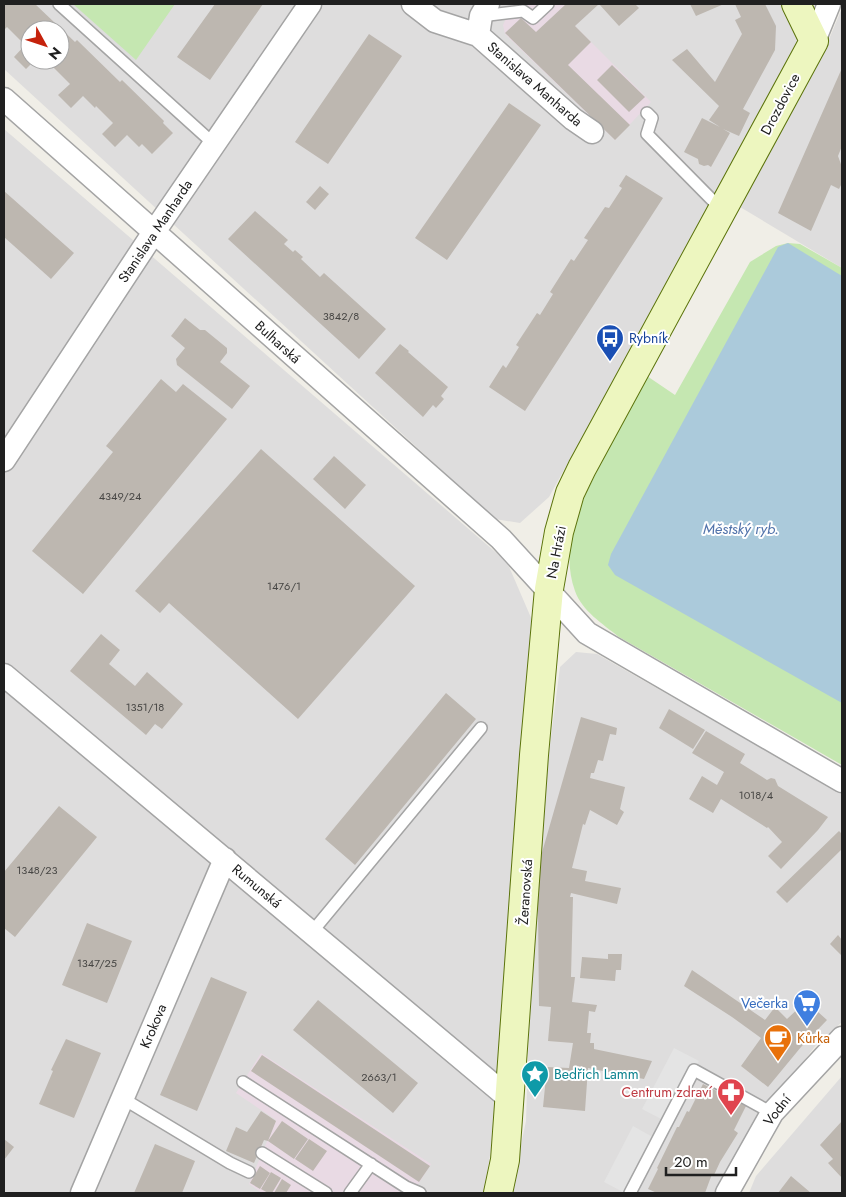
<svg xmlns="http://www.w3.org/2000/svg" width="846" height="1197" viewBox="0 0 846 1197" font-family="Jost,sans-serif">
	<rect width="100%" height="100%" fill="#f0eee7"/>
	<path fill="#dedddd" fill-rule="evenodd" d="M4,4H781L800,43L549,497L520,523L495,519L4,69ZM30,30H60V60H30Z
		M842,8V268L740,207L825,49Z
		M4,129L507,562L532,620L495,1124L484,1193H4Z
		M576,652L597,654L842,794V1022L816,1045L743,1142L717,1193H511L526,1121L534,869L560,667Z
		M842,1076V1193H749L756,1176Z"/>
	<path fill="#e9dae4" d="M513,4H598L575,26L651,102L615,140L505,34L503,25Z
		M261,1053L431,1164L419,1183L415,1193H262L249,1184L276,1120L236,1093Z"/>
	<path fill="#c5e7b1" d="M73,4H175L136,60Z
		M788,243L800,244L842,268V765L619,637C603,624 582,611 575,591C557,541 587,490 610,447C622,424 634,400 647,376L675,395L750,262L776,246Z"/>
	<path fill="#e4e4e4" d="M674,1048L699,1061L667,1122L642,1109Z
		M633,1126L658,1140L625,1193L604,1182Z"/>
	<path fill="#abcadb" d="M788,243L842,276V703L615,575L608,565L611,554L778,247Z"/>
	<path fill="#bdb7b0" d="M4,4H35L75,42L77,40L120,82L122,80L164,121L163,123L173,133L152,154L142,144L139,147L127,135L115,147L102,134L113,123L96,106L95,108L83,96L71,108L58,95L70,84L52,66L50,68L41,60H60V30H30V60H35L26,69L14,57L25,45L7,27L5,29L4,27Z
		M215,4H263L210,80L177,57Z
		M566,4H599L575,26L591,42L568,65L630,125L615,140L505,33L521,18L536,32Z
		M599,4H635L639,8L619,26Z
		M690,4H724L696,16Z
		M735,4H765L776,26L775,50L743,109L750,113L739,136L723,129L730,133L711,167L708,165L704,166L699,164L698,159L684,152L702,118L720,127L709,120L719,106L672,60L687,49L715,82L742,34L735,20L741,17Z
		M369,34L402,56L328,164L295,142Z
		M612,65L645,97L629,112L597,80Z
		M842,68V146L838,156L842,167V186L841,185L839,189L831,185L811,231L778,213Z
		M509,103L541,125L447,260L415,238Z
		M626,175L663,198L525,411L489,387L503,365L506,368L519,347L516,345L537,313L540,315L553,294L550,292L571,259L574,261L588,240L584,238L605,207L609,208L622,188L619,186Z
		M320,186L329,194L315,210L306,202Z
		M4,191L74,253L51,279L4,237Z
		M255,211L288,240L284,244L293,252L295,250L303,257L301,259L320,277L324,273L386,329L359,359L228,239Z
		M185,318L200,330H205L227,348V353L220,362L250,386L232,409L177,365L176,359L185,348L171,336Z
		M400,344L409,351L408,352L448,387L441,396L444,399L436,408L433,405L423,417L375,373Z
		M161,379L176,392L183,384L227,419L83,594L32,551L113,452L106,446Z
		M261,449L415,586L298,719L169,603L160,613L135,591Z
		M334,456L366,485L345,509L313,479Z
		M101,634L120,650L109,664L135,686L147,672L183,704L162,729L155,724L146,735L70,671Z
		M446,693L476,719L355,865L325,839Z
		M669,709L705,730L693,749L659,728Z
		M581,717L617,728L616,735L610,734L603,761L598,760L594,773H591L590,778L625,787L620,809L624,812L617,825L590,810L585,825L583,824L572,868L587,871L585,881L621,888L617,904L571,893L570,897H573L571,977H575L572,1002L597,1005L595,1012L589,1011L587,1033H591L590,1043H594V1049L652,1061L644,1079L588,1068L585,1111L543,1107L547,1067L569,1068L573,1043L548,1041L551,1007L539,1006L538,910V873L541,856Z
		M706,731L745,754L740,763L767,780L771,778L775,779L778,786L828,817L818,830L781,869L768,856L782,842L768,827L767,828L721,799L713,813L689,799L702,776L717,785L724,772L692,753Z
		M59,806L97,837L15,937L4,928V872Z
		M839,831L842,834V849L787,903L776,892Z
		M87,923L132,941L107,1003L62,985Z
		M838,935L842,940V956L830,944Z
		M608,954H622L621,970H616L615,981L580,978L582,957L608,959Z
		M692,970L765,1020L775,1007L787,1019L802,1005H798L793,999L797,993L827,1020L801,1047L768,1087L741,1066L761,1038L732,1017L684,986Z
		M211,977L247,992L197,1111L160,1095Z
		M318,1000L418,1083L393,1113L293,1030Z
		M66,1039L101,1053L74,1118L39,1104L53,1071L51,1070Z
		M262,1055L430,1166L419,1182L251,1071Z
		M703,1084L746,1106L734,1130L738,1133L720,1162L714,1175L712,1174L705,1193L701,1192L700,1193H657L648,1189L658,1169L657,1168L677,1127H679L687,1111L689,1112Z
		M261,1111L276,1121L268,1141L264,1140L254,1163L226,1151L236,1127L247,1132Z
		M282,1121L308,1139L294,1159L268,1141Z
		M842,1121V1178L828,1163L833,1159L820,1145Z
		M4,1139L14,1147L4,1160Z
		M309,1139L327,1151L313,1171L295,1159Z
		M155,1144L195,1161L182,1193H134Z
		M260,1166L270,1173L260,1189L250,1183Z
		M271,1172L281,1178L272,1193H268L261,1189Z
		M791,1176L811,1193H778Z
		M282,1179L291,1185L286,1193H274Z"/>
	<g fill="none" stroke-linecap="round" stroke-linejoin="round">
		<g stroke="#a4a4a4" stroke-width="14">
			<path id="lane" d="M59,4L214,144
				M481,16L523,11L533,18L548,4
				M647,113L652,118L647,134L722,210
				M312,932L481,728
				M243,1082L406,1187L420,1193
				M122,1098L230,1163L249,1172
				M262,1153L326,1193
				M350,1193L371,1164
				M631,1193H630L694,1070L772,1113"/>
		</g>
		<g stroke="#a4a4a4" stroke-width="25">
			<path id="street" d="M413,4L435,21L478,35L573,119L592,132
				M478,35L481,16L488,4
				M814,41L829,4
				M4,99L501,539L587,633L842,781
				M4,460L154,232L310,4
				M4,675L510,1099
				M82,1193L225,859
				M727,1193L772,1113L842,1038"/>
		</g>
		<g stroke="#5b730b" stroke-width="30">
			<path id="secondary" d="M498,1193L505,1160L534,755L549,589L559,532L570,493L582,468L814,41L796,4"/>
		</g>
		<use href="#lane" stroke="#fff" stroke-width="11"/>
		<use href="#street" stroke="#fff" stroke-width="22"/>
		<use href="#secondary" stroke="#edf6bf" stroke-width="28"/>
	</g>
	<defs>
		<g id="bus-pin" transform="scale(1.4375)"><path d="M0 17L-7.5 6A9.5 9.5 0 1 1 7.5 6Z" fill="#1a4fb4" stroke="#fff"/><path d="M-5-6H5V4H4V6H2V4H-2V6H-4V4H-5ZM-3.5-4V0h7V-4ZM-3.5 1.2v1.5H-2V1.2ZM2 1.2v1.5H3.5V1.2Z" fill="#fff"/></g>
		<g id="supermarket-pin" transform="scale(1.4375)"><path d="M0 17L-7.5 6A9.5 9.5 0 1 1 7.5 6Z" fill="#3f7fe0" stroke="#fff"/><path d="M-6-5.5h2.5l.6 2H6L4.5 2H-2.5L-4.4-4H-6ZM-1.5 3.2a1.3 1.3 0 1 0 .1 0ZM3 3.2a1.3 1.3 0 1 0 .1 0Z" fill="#fff"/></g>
		<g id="cafe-pin" transform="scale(1.4375)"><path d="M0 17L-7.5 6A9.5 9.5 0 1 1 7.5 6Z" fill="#e8710a" stroke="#fff"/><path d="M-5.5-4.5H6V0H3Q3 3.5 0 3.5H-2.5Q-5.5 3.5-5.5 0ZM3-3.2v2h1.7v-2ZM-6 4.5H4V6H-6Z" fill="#fff"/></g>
		<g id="sight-pin" transform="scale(1.4375)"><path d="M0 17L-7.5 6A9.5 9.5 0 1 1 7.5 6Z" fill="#0f9aa8" stroke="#fff"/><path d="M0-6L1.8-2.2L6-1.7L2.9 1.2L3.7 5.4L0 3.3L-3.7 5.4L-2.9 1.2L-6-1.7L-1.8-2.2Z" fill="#fff"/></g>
		<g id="pharmacy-pin" transform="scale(1.4375)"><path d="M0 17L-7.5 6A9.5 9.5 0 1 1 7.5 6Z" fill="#e0444e" stroke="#fff"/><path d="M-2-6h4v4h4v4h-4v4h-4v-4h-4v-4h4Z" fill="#fff"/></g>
	</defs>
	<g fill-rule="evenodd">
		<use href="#bus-pin" x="610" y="338"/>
		<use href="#supermarket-pin" x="807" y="1003"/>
		<use href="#cafe-pin" x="778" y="1038"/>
		<use href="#sight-pin" x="535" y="1074"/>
		<use href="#pharmacy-pin" x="731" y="1092"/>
	</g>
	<g text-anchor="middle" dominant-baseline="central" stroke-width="4" stroke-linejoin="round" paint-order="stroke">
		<g font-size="11" fill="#474644">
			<text x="341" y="316">3842/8</text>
			<text x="120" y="496">4349/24</text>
			<text x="284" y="586">1476/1</text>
			<text x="145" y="707">1351/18</text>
			<text x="756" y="795">1018/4</text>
			<text x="37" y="870">1348/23</text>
			<text x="97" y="963">1347/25</text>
			<text x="379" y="1077">2663/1</text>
		</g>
		<g font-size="14" fill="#202020" stroke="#fff">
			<text transform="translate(535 84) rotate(41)">Stanislava Manharda</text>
			<text transform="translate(780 104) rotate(-62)">Drozdovice</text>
			<text transform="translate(155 231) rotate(-56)">Stanislava Manharda</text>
			<text transform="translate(278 342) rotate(42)">Bulharská</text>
			<text transform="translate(556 552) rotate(-79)">Na Hrázi</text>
			<text transform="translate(257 886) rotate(40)">Rumunská</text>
			<text transform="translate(525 892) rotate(-86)">Žeranovská</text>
			<text transform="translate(153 1026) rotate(-67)">Krokova</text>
			<text transform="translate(777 1110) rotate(-52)">Vodní</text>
		</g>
		<g font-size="14" fill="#164399" stroke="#fff" text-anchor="start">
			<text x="629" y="338">Rybník</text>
		</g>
		<g font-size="14" fill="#366cbe" stroke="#fff" text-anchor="end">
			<text x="788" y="1003">Večerka</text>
		</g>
		<g font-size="14" fill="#c56008" stroke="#fff" text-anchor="start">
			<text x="797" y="1038">Kůrka</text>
		</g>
		<g font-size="14" fill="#0d838f" stroke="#fff" text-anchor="start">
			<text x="554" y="1074">Bedřich Lamm</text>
		</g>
		<g font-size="14" fill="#be3a42" stroke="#fff" text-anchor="end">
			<text x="712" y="1092">Centrum zdraví</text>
		</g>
		<g font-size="15" font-style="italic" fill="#5173ab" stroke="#fff">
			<text x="741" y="529">Městský ryb.</text>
		</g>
	</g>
	<rect width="846" height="1197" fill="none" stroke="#202020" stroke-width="10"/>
	<g transform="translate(45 45) rotate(130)"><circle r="24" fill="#ffffff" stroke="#a6a6a6"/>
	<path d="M0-4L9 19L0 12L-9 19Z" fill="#c5220c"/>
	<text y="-8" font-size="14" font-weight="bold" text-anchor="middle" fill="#202020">N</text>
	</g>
	<path d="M666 1167v8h70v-8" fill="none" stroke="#202020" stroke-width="2.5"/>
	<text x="674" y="1167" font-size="15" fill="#202020" stroke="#ffffff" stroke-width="4" paint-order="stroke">20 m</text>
</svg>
